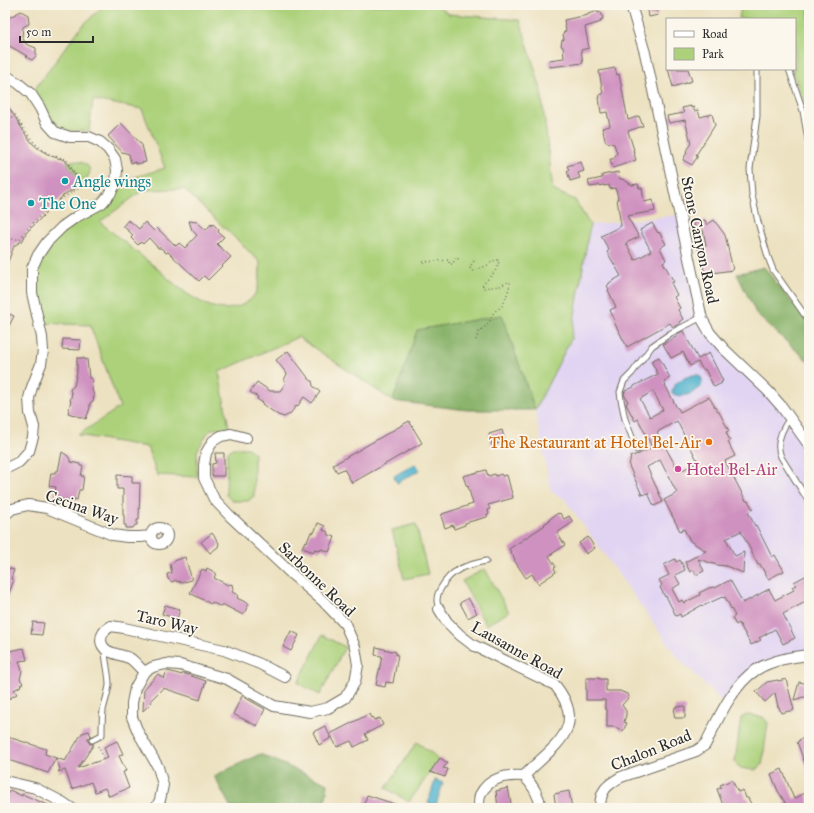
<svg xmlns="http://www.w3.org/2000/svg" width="814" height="813" viewBox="0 0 814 813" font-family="'IM FELL Great Primer',serif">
	<rect width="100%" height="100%" fill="#fbf7ec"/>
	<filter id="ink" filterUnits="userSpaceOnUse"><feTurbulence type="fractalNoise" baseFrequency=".025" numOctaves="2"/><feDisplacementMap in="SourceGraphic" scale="8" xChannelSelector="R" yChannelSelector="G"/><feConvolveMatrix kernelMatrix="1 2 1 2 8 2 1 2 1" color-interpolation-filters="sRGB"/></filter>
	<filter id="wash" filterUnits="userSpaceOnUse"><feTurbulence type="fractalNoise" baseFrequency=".012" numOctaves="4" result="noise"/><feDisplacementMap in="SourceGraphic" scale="16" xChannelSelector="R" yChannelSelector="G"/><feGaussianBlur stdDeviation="0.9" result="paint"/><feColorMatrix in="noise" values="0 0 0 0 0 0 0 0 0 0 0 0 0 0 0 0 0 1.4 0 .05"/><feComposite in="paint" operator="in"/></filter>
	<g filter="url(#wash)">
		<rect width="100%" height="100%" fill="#ece1c0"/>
		<path fill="#e1d4f3" d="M679,215L702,319L768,391L809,445V655L755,670L726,705L679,659L564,498L551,492L535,410L571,339L590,225Z"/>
		<path fill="#acd17a" stroke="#6c7e52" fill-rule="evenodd" d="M104,5H347L348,7L364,5H437L449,14L520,20L541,90L553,190L575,200L590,225L571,339L535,410L502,315L418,330L393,401L298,337L219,372L229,428L212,429L207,434L197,451V477L157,475L147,447L78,435L120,407L90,325L39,323L34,301L39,298C38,293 35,286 35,280C36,257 60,232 79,221C91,215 108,209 115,198C118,193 120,186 122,181L165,168L142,109L93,100L89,131H70L55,132L31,94L81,27ZM184,189L260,262C260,272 260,285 255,294C248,306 229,311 217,308C212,307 207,305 203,303C186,295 172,282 159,270C139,254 119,238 100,222L143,190Z
			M741,5H809V119L792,69H795V19H739Z
			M73,161C92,162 95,173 81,184L67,162Z
			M232,448H248L254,453V496L248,501H232L226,495L227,453Z
			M416,524L428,574L404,579L392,530Z
			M485,569L509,612L486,625L462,581Z
			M322,635L345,647L320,695L298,683Z
			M747,715L763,717L768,723L762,765L755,770L740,768L735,762L741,718Z
			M417,742L434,755L438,761L409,802L386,788Z"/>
		<path fill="#89b36a" stroke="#5a6f4a" d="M764,267L809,324V362L757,315L737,274Z
			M502,315L535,410H467L393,401L417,330Z
			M260,754L328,784L327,793L323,808H231L214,776Z"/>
		<path fill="#4fb2ce" stroke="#3d6e7c" d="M693,375H699C711,386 684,402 672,393C673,382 683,378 693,375Z
			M415,464L420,470L397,483L394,476Z
			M435,780L443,783L436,805L428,803Z"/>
		<g id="blocks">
			<path fill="#cf91c0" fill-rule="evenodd" d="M647,5H655L658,15L649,17Z
				M21,11L28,15L29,24L23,27L22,37L26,44L36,48V56L32,60L26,57L27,56L6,44L5,40V21L10,18V17Z
				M598,11V13L601,12L603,19L600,20L601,22L585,27L589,48L581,50L583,63L550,67L549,60L564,58L563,47L561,46L562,40H564L563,34L564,32L566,31L564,20L588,15V14Z
				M615,68L617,75L619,74L628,120L639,116L643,126L628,131L634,150H633L636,160L613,168L610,159H613L617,153L614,144L606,142L605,140L603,131L602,128L610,126L607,112L601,113L599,98H600L599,95L603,94L599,71Z
				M668,69H688L692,81L673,87Z
				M5,101L26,135L33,144L39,149L51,156L65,160L81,185L65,194L26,233L23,240L14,246L6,267H5Z
				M691,106V108L694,107V111L698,110L700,117L712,114L715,125L696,155L698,156L692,165L683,160L687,152L686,151L691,143L685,120L669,123L667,116L684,113L682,108Z
				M121,123L142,145L146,162L136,164L135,162L131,163L129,154L122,152L108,136Z
				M581,162L584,171L578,173L580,178L570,181L567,171L569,170L567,166Z
				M618,172L619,178L624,180L632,185L638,184L639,188H642L644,202L653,200L655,211L627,216L639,237L626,243L635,260L651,251L640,230L652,223L658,233L659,232L666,244L660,248L666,260L663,262L674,282L671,283L677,295L674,297L680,308L678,310L683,319L679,322L680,324L673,327L670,323L627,347L614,322L615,321L610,310L616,307L608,290L609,289L607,286L609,284V283L621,276L607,252L609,250L601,236L621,226L617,199H618L617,193L615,188L610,189L609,185L604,186V185L590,187L588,181L602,178V175Z
				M128,220L129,222L130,221L139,229L145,222L154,231L157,228L176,246L179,243L185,248L197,235L192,230L189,221L197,222L206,230L211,224L212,226L213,224L219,230L218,232L224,237L217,244L231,257L208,280L204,276L199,281L168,252L166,253L161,248H158L149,238L143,244L141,242L138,245L131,238L133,235L123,226Z
				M705,220L707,225L714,220L725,235L733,270L705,274L698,247L706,245L703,230L696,232L694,223Z
				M5,312L14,316L5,334Z
				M683,331L698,359L709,353L723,381L721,382L722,383L714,387L705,369L703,370L698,362L690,366L683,352L671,358L663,344L678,336L677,334Z
				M63,339L81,340L80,350L62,349Z
				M288,351L309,379L312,381L313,386L320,392L312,403L304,397L297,407L296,406L290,414L284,417L278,415L262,404L263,403L257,399L258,397L250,392L257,382L270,391H280L285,384L284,380L287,374L276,360Z
				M659,357L670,378L664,381L666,385H665L677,408H678L680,412L709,397L718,412H719L729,431L726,432L730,441L728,442L735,456L725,461L746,501H748L753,509L748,512L755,526L756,525L772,557L775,555L784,571L768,579L760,564L758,565L741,531L726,539L735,556L744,552L743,573L726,566L717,565L698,559L704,571L696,575L694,570L690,572L685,562L706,551L690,541L684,529L680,531L664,500L677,493L660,460L647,467L663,502L654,506L648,493L642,495L629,466L631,456L639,454L652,447L638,419L635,421L626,404L628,402L624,394L625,391L634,387V386L658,374L651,361ZM653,391L663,410L650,417L640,399ZM677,421L686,439L685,443L689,444L698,462L679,472L657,432Z
				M77,358H84L85,360L87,359L89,378L92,379V381H93L91,384L92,387V389L94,396L93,401L90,403V408L86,419L68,413L71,401H70L72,393H71L70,389L74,386L77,372Z
				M409,421L422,443L352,483L344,469L337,472L333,465Z
				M502,430L505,441L492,445L489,434Z
				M62,452L68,456L71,462L80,464V466H83L81,476H84L82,490H79L77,500L74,499L73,501L58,499L59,497H54L56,487L49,486L51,473H55V471H58Z
				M215,453H224V476H212V464L216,463Z
				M486,470L488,476L495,474L496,476L501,474L502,476L507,475L513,498L488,505L490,509L488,510L489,514H487V517L465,523V525L454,529L453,525L445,528L441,516H442V514L473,504L468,486L467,487L463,476Z
				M117,475L132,476V483H140L139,520H137V525H135L133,528H126V525H124V515H123V489H117Z
				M558,513L559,514L560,513L564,519L569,516L573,522L557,533L565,545L549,556L556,567L554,568L556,572L538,584L532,574L526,578L514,560L515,559L509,549L545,525L544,524L549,521V520L551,518Z
				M318,523L325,526L323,530L328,532L327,534L335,537L329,552L321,549L320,551L315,549L314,552L302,548L305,541L307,542L311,532L314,533Z
				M212,533L219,543L218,547L210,553L201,542Z
				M588,537L595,548L586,554L579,543Z
				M185,557L192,580L180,583V581L177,582L176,580L172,582L168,579L167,574L172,573L170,564L174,562V561Z
				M675,559L676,562L680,560L685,570L675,575L680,584L672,589L679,602L682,600L684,603L700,595L699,593L709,588L714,587L715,588L730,580L743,603L769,589L775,600L794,590L792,587L796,585L794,582L809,574V600L783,614L795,638L783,644L775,629L759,638L761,640L751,645L739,623L736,625L732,618L735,616L725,597L723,598L722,597L703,606L702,605L681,617L680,614L676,616L666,596L665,597L660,587L662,585L659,580L669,575L664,565Z
				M5,567L14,570L11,579L14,580L6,601H5Z
				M207,568L216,573L214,578L228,585L232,584L233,590L232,592L238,595L237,598L249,604L243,615L222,604L221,606L217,605L212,602L211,604L190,593L202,569L206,571Z
				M468,598L477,613L468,618L460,603Z
				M165,605L180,609L177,619L162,614Z
				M33,622L44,623L42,635L31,634Z
				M291,631L299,635L291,651L283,647Z
				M376,647L396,652V655H398L393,683L386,682L385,687L376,685L382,656L375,655Z
				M24,648L27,660L19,661L22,671L20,679L23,683L20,685L21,686L14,690L17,694L5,701V663H11L9,651Z
				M168,671L182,675L183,673L206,681L200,700L163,688L151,700L152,702L143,711L144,689L158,674L164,679L166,673Z
				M586,678H599V679H606V691H620L627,694L629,697L622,705L626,711V715L624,722L627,723L623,731L615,727H607V709H605V700H586Z
				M786,679L794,710L781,713L779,707H778L775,693L765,702L756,692L767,682L778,680V681Z
				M799,682L809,684V698L803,697L794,700Z
				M242,696L265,709L257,726L233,714Z
				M685,706V718H675L674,714L675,707Z
				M369,714L371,718L372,717L374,720L380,718L383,725L365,734L368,740L354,747L351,741L337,747L330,734Z
				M325,726L331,738L319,745L313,732Z
				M89,731L91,736L88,738V741L90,744H94L78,768L108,758L104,747L117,741L123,754L119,756L126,771L123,772L129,788L109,796L105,788L95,792L91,782L72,789L65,770L58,772L60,769L56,758L65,761L82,733Z
				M5,736L46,749L45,754L56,758L48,773L5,759Z
				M809,736V772H808L797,742L799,741V740Z
				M440,758L448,763L443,768L448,769L445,777L430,772Z
				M782,769L794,799L805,793L809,799V808H780L786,804L778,791L771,774Z
				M732,780L738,792L743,790L746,798H748L752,806L746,808H724L717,789L721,787L720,785Z
				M508,788L512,808H498L496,791Z
				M10,790L22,796V794L55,808H8L5,807V792L8,793Z
				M569,791L572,808H556L554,794Z
				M367,795L401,806V808H363Z"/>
		</g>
	</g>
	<g filter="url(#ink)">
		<use href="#blocks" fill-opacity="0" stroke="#6f6b5f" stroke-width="1"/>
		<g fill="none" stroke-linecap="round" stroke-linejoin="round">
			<g stroke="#6f6b5f" stroke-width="7">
				<path id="service" d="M757,69V116L750,169L752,195L758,222L768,257L773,270L809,321
					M789,69L803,111L808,140
					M809,410V412
					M790,418C781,430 775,443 781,457L809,502
					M637,450L625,419L621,400L620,392L624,381L632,373L652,346L671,333L702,317
					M439,609C438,606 437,603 437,600C437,596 439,591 441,588C451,569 467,565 486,561
					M92,740L102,735C102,727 102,718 103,710C105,702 108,693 109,685C109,673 105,661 105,650"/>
			</g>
			<g stroke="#6f6b5f" stroke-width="12">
				<path id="minor" d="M631,5L645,53L702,319L710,333L724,349L768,391L782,407L809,445
					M5,75L18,83L31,94L40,108L47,123L55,132L70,137H89L100,142L108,149L115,159L117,170L116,183L110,194L102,203L76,217L62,227L47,242L38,255L32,268V293L42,337L43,351L41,364L32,387L29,398L30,413L34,427L33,437L29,451L19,462L5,469
					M5,515L12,509L28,505L47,508L113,535L127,537H140L151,536
					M151 536a8 8 0 1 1 16 0a8 8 0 1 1-16 0Z
					M439,609L447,622L460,635L473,645L555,685C590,729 552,746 524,776
					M144,672C140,668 136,663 131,659C121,653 102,655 101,640C101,633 106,629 111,626L124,628L224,650L260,664L285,677
					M5,781L35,788L62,802L71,808
					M156,808L160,800L163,785L158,767L138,732L132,717V703L135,688L144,672L153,667L166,664L180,665L227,679L274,706L310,712L328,708L345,698L355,682L358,665L355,647L345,624L323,601L295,577L230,516L214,499L204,478V465L206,453L213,441L221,436L231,434L246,438
					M479,808C479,804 479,799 480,795C489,777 506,775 524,776C533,785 539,795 541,808
					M600,808C600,790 607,785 621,777L696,751L705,745C717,721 733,684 756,670C772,660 791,657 809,655"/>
			</g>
			<path stroke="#6f6b5f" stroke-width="1.5" stroke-dasharray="1 3" stroke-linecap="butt" d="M5,118L8,120L15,115C25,131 35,149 54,156C58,157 62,158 66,159L83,186C59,199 36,216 20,239H10
				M474,261L471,265L470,269L472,271L486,266L495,260H499C498,273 487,277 482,287L484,288L500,286L508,282H510C510,287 505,302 502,306C499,309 495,310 493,314C491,317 491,320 489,323C482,330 479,329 476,340
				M423,262L449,260V264H453L455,258L456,257L460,261
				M98,746L104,759"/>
			<use href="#service" stroke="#fff" stroke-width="5"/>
			<use href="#minor" stroke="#fff" stroke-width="10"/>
		</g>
	</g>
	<g fill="#0f9aa8" stroke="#fbf7ec" stroke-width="1.5">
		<circle cx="65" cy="181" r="4"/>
		<circle cx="31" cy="203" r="4"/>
	</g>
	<circle fill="#e8710a" stroke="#fbf7ec" stroke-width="1.5" cx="709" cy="442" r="4"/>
	<circle fill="#d1479c" stroke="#fbf7ec" stroke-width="1.5" cx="678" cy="469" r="4"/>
	<g text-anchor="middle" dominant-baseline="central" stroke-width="3.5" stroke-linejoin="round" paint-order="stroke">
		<g font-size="16" fill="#0d838f" stroke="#fbf7ec" text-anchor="start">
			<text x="73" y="181">Angle wings</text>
			<text x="39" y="203">The One</text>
		</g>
		<g font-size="16" fill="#2b2b2b" stroke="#fbf7ec">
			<text transform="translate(700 240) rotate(78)">Stone Canyon Road</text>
			<text transform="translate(82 507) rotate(19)">Cecina Way</text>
			<text transform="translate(317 579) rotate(44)">Sarbonne Road</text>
			<text transform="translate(167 622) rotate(13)">Taro Way</text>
			<text transform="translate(517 650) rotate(29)">Lausanne Road</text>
			<text transform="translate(651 750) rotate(-22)">Chalon Road</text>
		</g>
		<g font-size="16" fill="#c56008" stroke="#fbf7ec" text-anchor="end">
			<text x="701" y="442">The Restaurant at Hotel Bel-Air</text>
		</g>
		<g font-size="16" fill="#b23c85" stroke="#fbf7ec" text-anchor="start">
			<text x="686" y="469">Hotel Bel-Air</text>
		</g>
	</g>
	<rect width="814" height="813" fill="none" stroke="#fbf7ec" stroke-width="20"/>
	<rect x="666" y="18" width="130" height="52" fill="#fbf7ec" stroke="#a8a59f"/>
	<rect x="674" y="31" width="20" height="6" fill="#ffffff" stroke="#a8a59f"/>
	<text x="702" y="38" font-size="12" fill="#2b2b2b">Road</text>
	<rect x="674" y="48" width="20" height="12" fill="#acd17a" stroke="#a8a59f"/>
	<text x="702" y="58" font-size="12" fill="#2b2b2b">Park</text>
	<path d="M20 36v6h73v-6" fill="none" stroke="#2b2b2b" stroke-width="2"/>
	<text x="26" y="36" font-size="12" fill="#2b2b2b" stroke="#fbf7ec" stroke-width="3" paint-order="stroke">50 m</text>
</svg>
